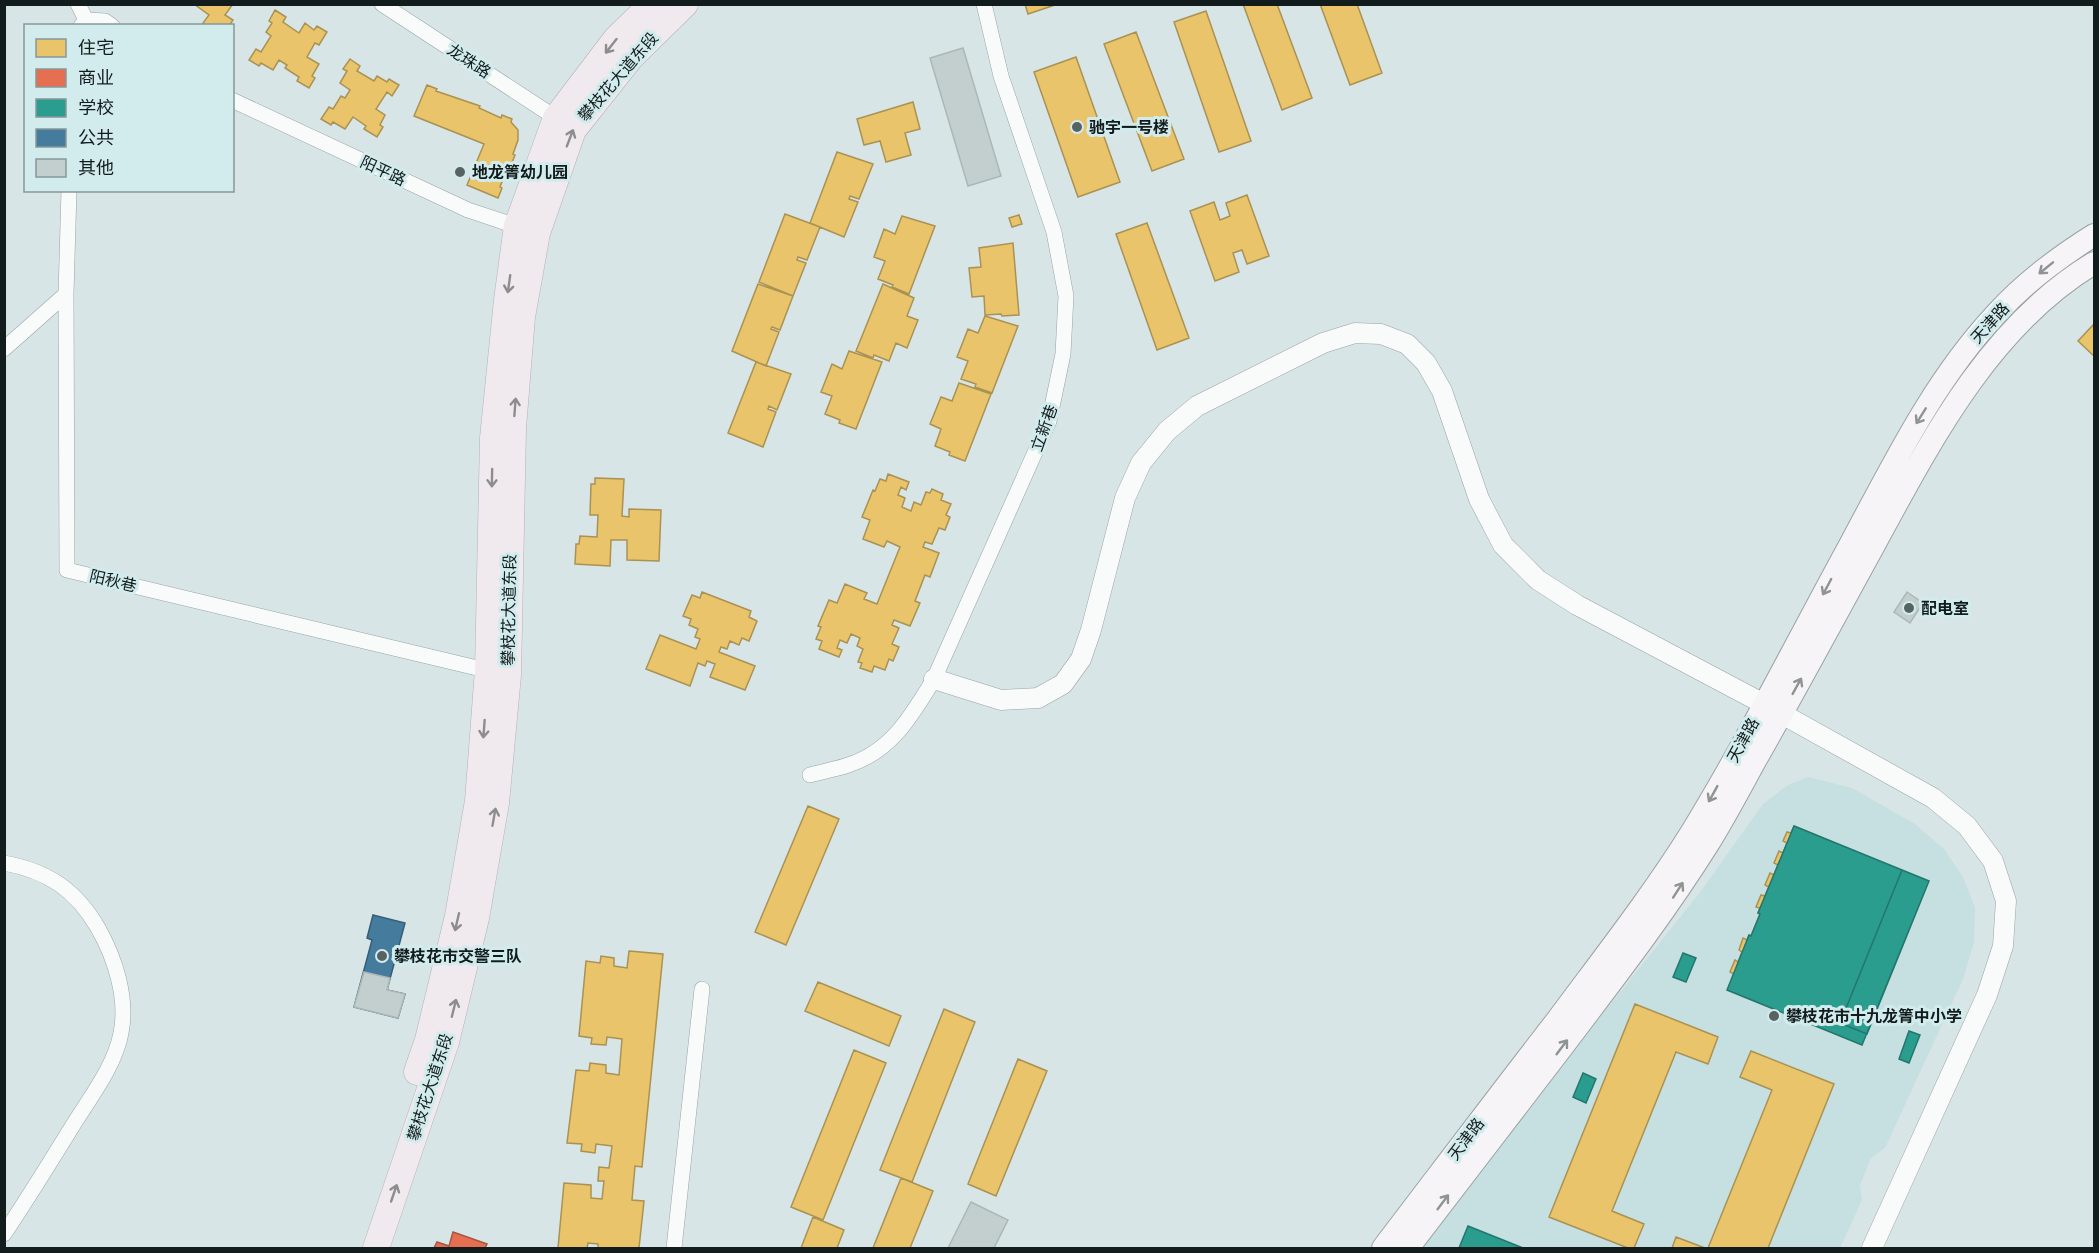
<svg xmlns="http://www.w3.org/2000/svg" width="2099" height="1253" viewBox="0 0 2099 1253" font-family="'Roboto Serif','Noto Sans SC',serif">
	<rect width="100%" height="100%" fill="#d8e5e6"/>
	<path fill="#c6dfe0" d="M1808,777L1852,788L1915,824L1944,849L1963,877L1975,908L1974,942L1963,979L1885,1148L1871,1158L1860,1185L1862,1200L1840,1248H1416L1701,891L1763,804L1788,785Z"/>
	<path fill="#e9c46a" stroke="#a99253" stroke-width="1.5" d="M194,4H233L225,15L233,20L229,26H207L203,23L209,15Z
		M1025,4H1058L1028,14Z
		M1243,4H1277L1312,98L1282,110Z
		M1320,4H1357L1382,73L1350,85Z
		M275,10L286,17L283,22L299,33L305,23L314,30L317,26L327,32L319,45L315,43L307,57L319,64L312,76L315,78L309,88L297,81L299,77L285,68L287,65L279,60L273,70L261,63L259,66L249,60L256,49L261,52L271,36L266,32L272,23L269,21Z
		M1206,11L1251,141L1219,152L1174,22Z
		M1136,32L1184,159L1152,171L1104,44Z
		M1076,57L1120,182L1078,197L1034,72Z
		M350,59L360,66L357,71L374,81L377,76L387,82L389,79L399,85L392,96L387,92L376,109L385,115L380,125L383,127L377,137L364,129L366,126L353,117L345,129L333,122L331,125L321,119L329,107L333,109L341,96L345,98L350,90L340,83L347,71L343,69Z
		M427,85L437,89L436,91L480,106L479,108L501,118L502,115L512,119L511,122L518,130V140L513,154L515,155L511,165L509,164L500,187L502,188L498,198L467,185L484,144L414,116Z
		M913,102L920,129L905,133L911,155L886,162L880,141L864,145L857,119Z
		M837,152L873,164L859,199L850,196L849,199L858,202L844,237L810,223Z
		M1247,195L1269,256L1247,264L1242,250L1233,253L1239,272L1215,281L1190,211L1214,202L1220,220L1230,216L1226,203Z
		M785,214L820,227L807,260L798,257L797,260L806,263L793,296L759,282Z
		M1019,215L1022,224L1012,227L1009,218Z
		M902,216L935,226L909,294L892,287L893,285L878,279L885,261L874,257L884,229L895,234Z
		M1147,223L1189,338L1157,350L1116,234Z
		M1013,243L1019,315L1002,316L1001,314L985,315L984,296L972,297L969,268L981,267L979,248Z
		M758,284L793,296L780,330L772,327L771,329L779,332L766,366L732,351Z
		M883,284L914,298L907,316L918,320L907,348L896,343L889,361L874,355L873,358L856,351Z
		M985,316L1018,326L992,393L975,387L976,384L961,379L968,361L957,357L968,329L978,333Z
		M2094,324V356L2078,341Z
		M849,351L882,362L856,429L839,423L840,420L825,414L832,396L821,392L832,364L842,369Z
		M756,362L791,374L777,410L769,406L768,409L776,412L763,447L728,433Z
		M959,383L991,394L965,461L949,455L950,452L935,446L941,429L930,424L941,397L952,401Z
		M888,474L909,482L906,490L901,487L898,495L905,498L902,507L911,511L914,502L921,505L926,492L930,493L932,489L943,494L941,500L951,504L946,515L950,517L945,530L939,528L932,544L925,542L923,547L939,553L930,577L925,575L915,601L920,603L910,626L894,620L892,625L899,628L892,644L899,647L893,661L889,659L885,670L874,666L872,672L860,668L862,663L858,662L863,649L857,646L860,638L851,634L847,643L840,640L837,648L842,650L839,657L819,649L822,641L816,639L821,627L818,626L829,600L837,603L845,584L867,593L864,599L877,604L900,547L887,541L884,547L863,539L870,520L862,517L873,490L875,491L880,479L886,481Z
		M595,478L624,479L622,516L629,517V509L661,510L659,561L627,560V540H611L610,566L575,564L576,544H579L580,536L597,537L598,515H590L591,484H595Z
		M702,592L751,611L749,617L757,621L749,641L742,638L739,645L730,641L727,649L721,647L719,652L755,666L745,690L710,677L715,664L707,661L705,666L698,663L690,686L646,669L660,635L696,649L700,639L695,637L698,629L689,625L691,619L683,616L692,595L700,598Z
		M808,806L839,819L786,945L755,932Z
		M1794,826L1849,849L1841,870L1837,869L1835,874L1839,876L1834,887L1830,886L1826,896L1830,897L1825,909L1821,907L1817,918L1821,919L1816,931L1812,929L1808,939L1812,941L1807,953L1803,951L1799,961L1803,963L1798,975L1794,973L1790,983L1794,984L1789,996L1786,995L1784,1000L1732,979L1734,974L1730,972L1735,960L1738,962L1742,952L1739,950L1743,938L1747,940L1749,935L1751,936L1760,914L1758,913L1760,908L1756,907L1761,895L1765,896L1769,887L1765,885L1770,873L1774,875L1778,865L1774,863L1779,851L1783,853L1787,843L1783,841L1787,832L1791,833Z
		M629,951L663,954L642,1167L635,1166L632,1200L644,1201L639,1248H598V1244L588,1243L587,1248H558L564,1183L591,1185V1198L602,1199L604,1181H598L599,1167L609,1168L612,1146L596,1144L595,1153L581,1151L582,1144L567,1143L576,1070L589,1071L590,1063L606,1065V1073L619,1075L622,1039L607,1037L606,1045L591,1044L592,1038L579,1036L586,961L600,963L601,956L614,958V966L627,968Z
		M818,982L901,1016L889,1046L805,1011Z
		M1635,1004L1718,1037L1708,1064L1676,1052L1612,1211L1644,1224L1634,1248H1628L1549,1217Z
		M944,1009L975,1022L912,1182L880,1170Z
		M854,1050L886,1063L823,1220L791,1207Z
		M1751,1051L1834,1084L1768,1248H1708L1772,1090L1740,1077Z
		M1018,1059L1047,1071L996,1196L968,1184Z
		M901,1178L933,1191L910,1248H873Z
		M813,1217L844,1230L837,1248H801Z
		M1676,1237L1705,1248H1672Z"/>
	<path fill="#e76f51" stroke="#a75641" stroke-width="1.5" d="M453,1232L487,1244L485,1248H434L437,1242L449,1246Z"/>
	<path fill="#2a9d8f" stroke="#23766d" stroke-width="1.5" d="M1794,826L1929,881L1862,1045L1727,990L1749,935L1751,936L1760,914L1758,913Z
		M1902,870L1929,881L1867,1034L1840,1023Z
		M1683,953L1696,958L1686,982L1673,977Z
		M1909,1031L1920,1035L1909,1063L1899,1059Z
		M1583,1073L1596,1079L1586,1103L1573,1097Z
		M1468,1226L1523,1248H1459Z"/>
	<path fill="#457b9d" stroke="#365e77" stroke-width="1.5" d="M373,915L405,923L387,990L405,994L398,1018L354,1007L372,940L367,938Z"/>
	<path fill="#c3cecf" stroke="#acb7b7" stroke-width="1.5" d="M963,48L1001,176L968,186L930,58Z
		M1907,592L1923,603L1910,623L1894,612Z
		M364,972L390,978L387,990L405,994L398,1018L354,1007Z
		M971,1202L1008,1220L994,1248H948Z"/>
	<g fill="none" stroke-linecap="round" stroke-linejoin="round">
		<g stroke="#99a3a3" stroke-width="16">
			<path id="minor" d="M78,4L86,20
				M382,4L556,118
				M81,26L86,20L105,21L112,26
				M232,100L468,210L522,228
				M66,294L69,190
				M4,349L66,294L67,570L494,672
				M810,775C824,771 838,769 851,764C892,750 912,715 934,679L1049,421L1063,354L1066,296L1054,232L1001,76L984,4
				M4,863C48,871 76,890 98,928C115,958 128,998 121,1033C115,1065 92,1095 75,1122C52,1159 29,1197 4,1234
				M674,1248L702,989"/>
		</g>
		<g stroke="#99a3a3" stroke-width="21">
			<path id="tertiary" d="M934,679L1001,700L1038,698L1063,684L1081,659L1091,630L1125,498L1141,463L1167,431L1197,406L1323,343L1355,333L1381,334L1407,344L1426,363L1442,391L1479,499L1503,545L1538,580L1577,605L1764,704L1933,798L1967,826L1993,861L2006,901L2003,946L1987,995L1872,1248"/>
		</g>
		<g stroke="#99a3a3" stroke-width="24">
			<path id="secondary" d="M1383,1248C1441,1172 1499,1095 1558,1019C1604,957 1652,896 1693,830C1749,738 1798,640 1850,545C1893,465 1934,380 1997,313C2025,282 2059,257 2094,235
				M1408,1248C1460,1181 1511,1113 1563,1046C1613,980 1664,914 1708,844C1725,817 1740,788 1756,759C1796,689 1834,618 1873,547C1930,442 1989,326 2094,263"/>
		</g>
		<g stroke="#b4b1b6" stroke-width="27">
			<path id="trunk" d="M417,1072L428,1040L458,916L478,801L488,670L493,438L507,300L517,226L556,118L616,39L652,4
				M376,1248L446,1042L476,918L496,803L508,675L513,428L522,317L537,233L573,130L631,57L685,4"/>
		</g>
		<use href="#minor" stroke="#f9fbfb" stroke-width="15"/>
		<use href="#tertiary" stroke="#f9fbfb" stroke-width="20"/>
		<use href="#secondary" stroke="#f6f4f6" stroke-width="22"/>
		<use href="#trunk" stroke="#f0eaee" stroke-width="26"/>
	</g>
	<defs><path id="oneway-shaft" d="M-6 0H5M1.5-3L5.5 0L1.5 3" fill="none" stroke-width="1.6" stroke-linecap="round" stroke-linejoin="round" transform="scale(1.5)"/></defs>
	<g stroke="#8d8d90">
		<use href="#oneway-shaft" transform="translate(611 46) rotate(128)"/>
		<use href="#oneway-shaft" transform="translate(570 138) rotate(-69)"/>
		<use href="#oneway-shaft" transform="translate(509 284) rotate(98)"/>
		<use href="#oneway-shaft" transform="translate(515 407) rotate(-86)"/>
		<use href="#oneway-shaft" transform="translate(492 478) rotate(91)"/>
		<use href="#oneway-shaft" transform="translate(484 729) rotate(94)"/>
		<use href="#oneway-shaft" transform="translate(494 817) rotate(-80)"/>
		<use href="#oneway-shaft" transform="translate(457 922) rotate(103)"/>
		<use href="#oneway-shaft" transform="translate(454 1008) rotate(-76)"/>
		<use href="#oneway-shaft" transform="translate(394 1193) rotate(-71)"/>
	</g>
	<g stroke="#909394">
		<use href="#oneway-shaft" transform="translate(2046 268) rotate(141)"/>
		<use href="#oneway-shaft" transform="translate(1921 416) rotate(122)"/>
		<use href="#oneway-shaft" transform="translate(1827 587) rotate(118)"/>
		<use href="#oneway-shaft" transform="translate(1797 686) rotate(-61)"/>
		<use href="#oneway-shaft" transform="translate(1713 794) rotate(119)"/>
		<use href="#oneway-shaft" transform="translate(1678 890) rotate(-57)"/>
		<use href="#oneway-shaft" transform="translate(1562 1047) rotate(-53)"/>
		<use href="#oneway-shaft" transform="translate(1443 1202) rotate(-53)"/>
	</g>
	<g fill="#586263" stroke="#d2ebec" stroke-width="2">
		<circle cx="1077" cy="127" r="6"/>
		<circle cx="460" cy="172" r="6"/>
		<circle cx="1909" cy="608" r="6"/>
		<circle cx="382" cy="956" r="6"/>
		<circle cx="1774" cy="1016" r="6"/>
	</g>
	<g text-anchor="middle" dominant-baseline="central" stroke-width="6" stroke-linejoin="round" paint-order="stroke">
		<g font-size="16" fill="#131c1d" stroke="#d2ebec">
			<text transform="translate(469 61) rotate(33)">龙珠路</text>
			<text transform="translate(618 77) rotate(-49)">攀枝花大道东段</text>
			<text transform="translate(383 171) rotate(25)">阳平路</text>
			<text transform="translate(1990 323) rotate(-48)">天津路</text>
			<text transform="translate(1044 428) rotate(-70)">立新巷</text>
			<text transform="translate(113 581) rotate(13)">阳秋巷</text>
			<text transform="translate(509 610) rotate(-89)">攀枝花大道东段</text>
			<text transform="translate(1743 740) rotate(-61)">天津路</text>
			<text transform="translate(430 1087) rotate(-72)">攀枝花大道东段</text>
			<text transform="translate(1466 1139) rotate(-53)">天津路</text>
		</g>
		<g font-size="16" font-weight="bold" fill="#131c1d" stroke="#d2ebec" text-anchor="start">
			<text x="1089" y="127">驰宇一号楼</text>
			<text x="472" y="172">地龙箐幼儿园</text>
			<text x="1921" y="608">配电室</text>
			<text x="394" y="956">攀枝花市交警三队</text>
			<text x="1786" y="1016">攀枝花市十九龙箐中小学</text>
		</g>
	</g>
	<rect width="2099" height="1253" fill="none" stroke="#131c1d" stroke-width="12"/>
	<rect x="24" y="24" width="210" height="168" fill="#d2ebec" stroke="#869899" stroke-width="1.5"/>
	<rect x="36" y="39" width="30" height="18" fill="#e9c46a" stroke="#869899" stroke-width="1.5"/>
	<text x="78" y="54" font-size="18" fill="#131c1d">住宅</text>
	<rect x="36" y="69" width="30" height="18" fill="#e76f51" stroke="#869899" stroke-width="1.5"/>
	<text x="78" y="84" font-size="18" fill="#131c1d">商业</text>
	<rect x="36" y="99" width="30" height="18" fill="#2a9d8f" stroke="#869899" stroke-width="1.5"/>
	<text x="78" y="114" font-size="18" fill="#131c1d">学校</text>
	<rect x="36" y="129" width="30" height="18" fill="#457b9d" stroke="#869899" stroke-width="1.5"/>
	<text x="78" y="144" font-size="18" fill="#131c1d">公共</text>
	<rect x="36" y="159" width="30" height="18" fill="#c3cecf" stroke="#869899" stroke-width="1.5"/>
	<text x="78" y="174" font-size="18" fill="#131c1d">其他</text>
</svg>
